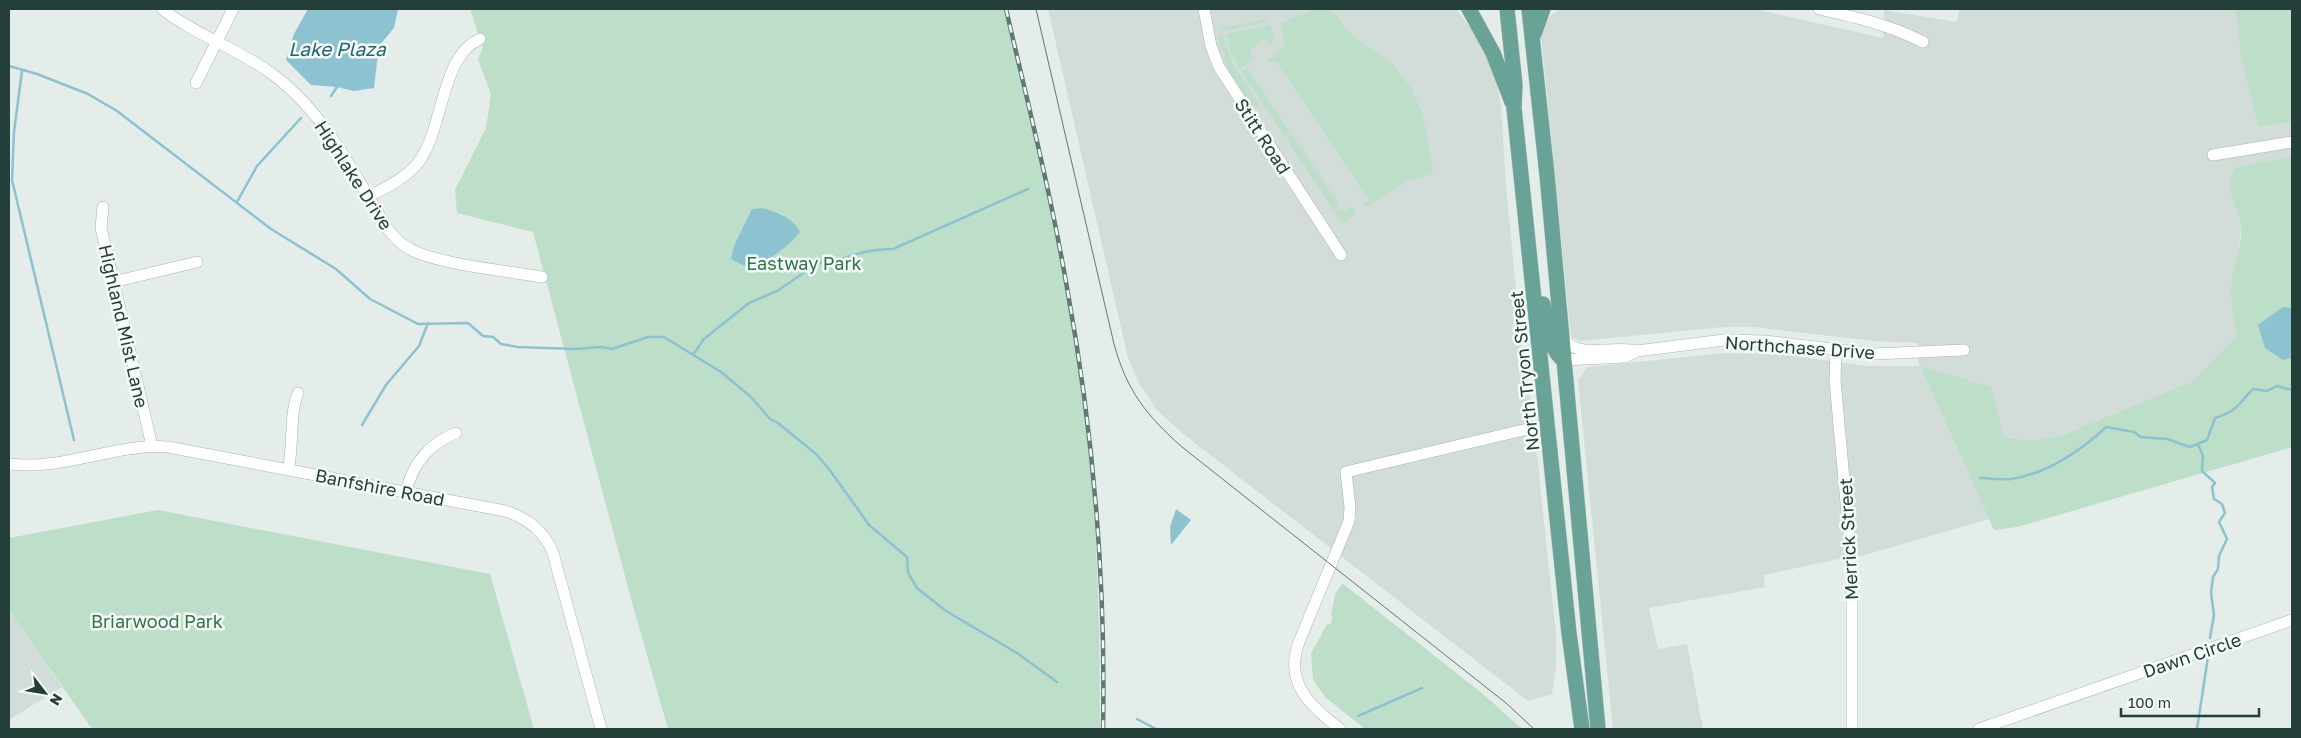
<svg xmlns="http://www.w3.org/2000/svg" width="2301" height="738" viewBox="0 0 2301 738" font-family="'Golos Text',sans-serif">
	<rect width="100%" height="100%" fill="#e4edea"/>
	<path fill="#d2ddd9" d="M1048,9L1457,10L1479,40L1495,74L1501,105L1506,185L1522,354L1532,409L1556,634V667L1552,694L1528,701L1182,433L1157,410L1139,383L1128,358Z
		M1559,9H1755L1883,38L1884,10L1957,22L1959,9H2292V156L2236,167L2231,193L2241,227L2238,257L2231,286L2236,337L2193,381L2065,434L2032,441L2004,437L1920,366L1989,519L1865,555L1834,560L1764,575L1765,587L1649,608L1658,649L1687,644L1703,729H1613L1578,380L1588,367L1724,353L1780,354L1866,366H1919L1918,343L1874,341L1753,327H1723L1580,341L1571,337L1540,25Z
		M9,610L62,687L9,720Z"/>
	<path fill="#bddec8" d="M470,9H1006C1035,135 1068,261 1083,390C1097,503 1100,616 1100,729H668L633,606L533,232L457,213L455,190L486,128L491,94L478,59L483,47Z
		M1315,9H1330L1355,38L1392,64L1412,89L1423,115L1433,169L1432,174L1407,181L1367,207L1363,204L1369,200L1276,61L1270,63L1268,61L1284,45L1281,23Z
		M2236,9H2292V122L2258,126L2241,56Z
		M1264,19L1269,22L1223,31L1222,28Z
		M1270,25C1272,32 1276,40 1270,46L1265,39L1249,50L1254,58L1240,69L1232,55L1226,34Z
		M1223,35L1232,63L1259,105L1257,107L1252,105L1230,72L1217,37Z
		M1247,67L1290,132L1285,136L1241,71Z
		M1292,134L1340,206L1334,211L1286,138Z
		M2292,156V447L2017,527L1994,530L1920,366L1991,387L2004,437L2032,441L2065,434L2193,381L2236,337C2234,321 2231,303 2231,287C2232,267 2243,246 2241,226C2237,205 2222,187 2236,167Z
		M1352,206L1356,214L1342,223L1335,213L1341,209L1344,212Z
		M158,510L490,574L534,729H92L9,610V538Z
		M1342,583L1483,694L1522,729H1365L1325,697L1313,679L1311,654L1327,624L1330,625L1333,616L1331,615L1335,595Z"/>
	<path fill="#8dc2d1" d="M308,9H398L394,28L379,46L374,88L354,91L337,87L311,85L286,60L294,34Z
		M763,208C777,213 793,217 800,232C791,244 761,269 746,266C741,265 736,261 731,259L734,246L752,209Z
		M2283,307L2292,308V358L2283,360L2265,348L2258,325Z
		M1176,509L1191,520L1171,545L1170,527Z"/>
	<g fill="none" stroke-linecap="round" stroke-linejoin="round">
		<path stroke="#8dc2d1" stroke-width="2.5" d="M9,66L37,74L88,94L117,111L271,229L336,269L370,299L418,324L468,323L483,336L493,337L501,344L518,347L575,349L601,347L612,349L648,337H664L721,372L750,396L770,419L778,423L816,454L829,469L869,525L907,557L908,573L917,588L946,611L1017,653L1057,682
			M22,71L14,132L12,180L74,440
			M331,96L337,87
			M237,202L257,166L301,118
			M693,355L704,339L749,303L777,291L820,262L826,265C848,256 868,249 893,249L1028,189
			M362,425L386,385L419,346L428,323
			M2198,444L2203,456L2202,471L2215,483L2212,487L2214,499L2222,504L2225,513L2219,522L2227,539L2219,556L2218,569L2213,577L2211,593L2214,615L2210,638
			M1980,478C1990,478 2001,480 2011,479C2046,474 2081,451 2106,427L2134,432L2141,437L2167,439L2190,447L2207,440L2215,418C2238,411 2238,404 2253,389L2267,391L2277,386L2292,390
			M1358,716L1422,688
			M1137,719L1156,729
			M2197,729L2208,657"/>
		<g stroke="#a7b5b1" stroke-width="12">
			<path id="street" d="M162,9C194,34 234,47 268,71C323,109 353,172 387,228C393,236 400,244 410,249C436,264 508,271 542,277
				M1204,9L1211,46L1219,67L1341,255
				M1819,9C1855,17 1890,25 1923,42
				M196,83L233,9
				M2213,155L2292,142
				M368,197C385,188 406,178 418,163C444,130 440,56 480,39
				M103,207L101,228L152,446
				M113,282L197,262
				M1562,339C1584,360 1610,345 1637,351
				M1836,350L1835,380L1852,569V729
				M1564,360L1625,357L1637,351L1724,340L1764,341L1874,354L1964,350
				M9,464C64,471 114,443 168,447L505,511C528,518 544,531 553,553L601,729
				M288,470C294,445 289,415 298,393
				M406,492C412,464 430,443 456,433
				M1340,729C1310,706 1284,683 1299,642L1349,521L1350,507L1346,472L1549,424
				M1979,729L2292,620"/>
		</g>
		<g stroke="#c2c9c8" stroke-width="16">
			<path id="primary" d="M1469,9L1493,53L1512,102
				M1507,9L1515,85L1514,108L1569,633L1582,729
				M1529,9L1547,175L1598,729
				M1534,34L1543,9
				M1543,304C1548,321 1548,350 1564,360"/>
		</g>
		<use href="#street" stroke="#fff" stroke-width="11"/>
		<use href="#primary" stroke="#69a297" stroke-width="15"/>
		<path stroke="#5e7a74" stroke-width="1" d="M1036,9L1114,344C1127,391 1146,415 1182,447L1506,703L1534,729"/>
		<g stroke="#5e7a74" stroke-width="4.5">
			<path id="rail" d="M1006,9C1027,100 1050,190 1066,282C1093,429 1106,580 1103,729"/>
		</g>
		<use href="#rail" stroke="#f5faf7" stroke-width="2.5" stroke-dasharray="8" stroke-linecap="butt"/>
	</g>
	<g text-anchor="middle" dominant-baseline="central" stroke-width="5" stroke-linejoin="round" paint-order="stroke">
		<g font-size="18" fill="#243f39" stroke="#f5faf7">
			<text transform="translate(1263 136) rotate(57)">Stitt Road</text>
			<text transform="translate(354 175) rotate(57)">Highlake Drive</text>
			<text transform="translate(124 326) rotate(77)">Highland Mist Lane</text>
			<text transform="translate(1800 347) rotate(4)">Northchase Drive</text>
			<text transform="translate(1524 371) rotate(-96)">North Tryon Street</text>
			<text transform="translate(380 487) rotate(11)">Banfshire Road</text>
			<text transform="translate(1848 539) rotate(-93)">Merrick Street</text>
			<text transform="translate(2192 655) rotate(-19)">Dawn Circle</text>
		</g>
		<g font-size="18" fill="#2e754e" stroke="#f5faf7">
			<text x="804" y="263">Eastway Park</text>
			<text x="157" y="621">Briarwood Park</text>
		</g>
		<g font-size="19" font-style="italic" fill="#1e647a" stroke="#f5faf7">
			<text x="337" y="48">Lake Plaza</text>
		</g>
	</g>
	<rect width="2301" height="738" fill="none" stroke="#243f39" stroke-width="20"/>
	<g transform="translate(45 693) rotate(121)" stroke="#f5faf7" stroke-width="4" paint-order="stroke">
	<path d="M0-4L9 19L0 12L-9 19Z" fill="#243f39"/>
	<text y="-8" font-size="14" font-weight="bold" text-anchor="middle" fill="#243f39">N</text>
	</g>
	<path d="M2121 708v8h138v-8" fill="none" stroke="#243f39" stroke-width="2.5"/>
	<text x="2128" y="708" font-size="15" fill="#243f39" stroke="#f5faf7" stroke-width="4" paint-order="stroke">100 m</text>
</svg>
